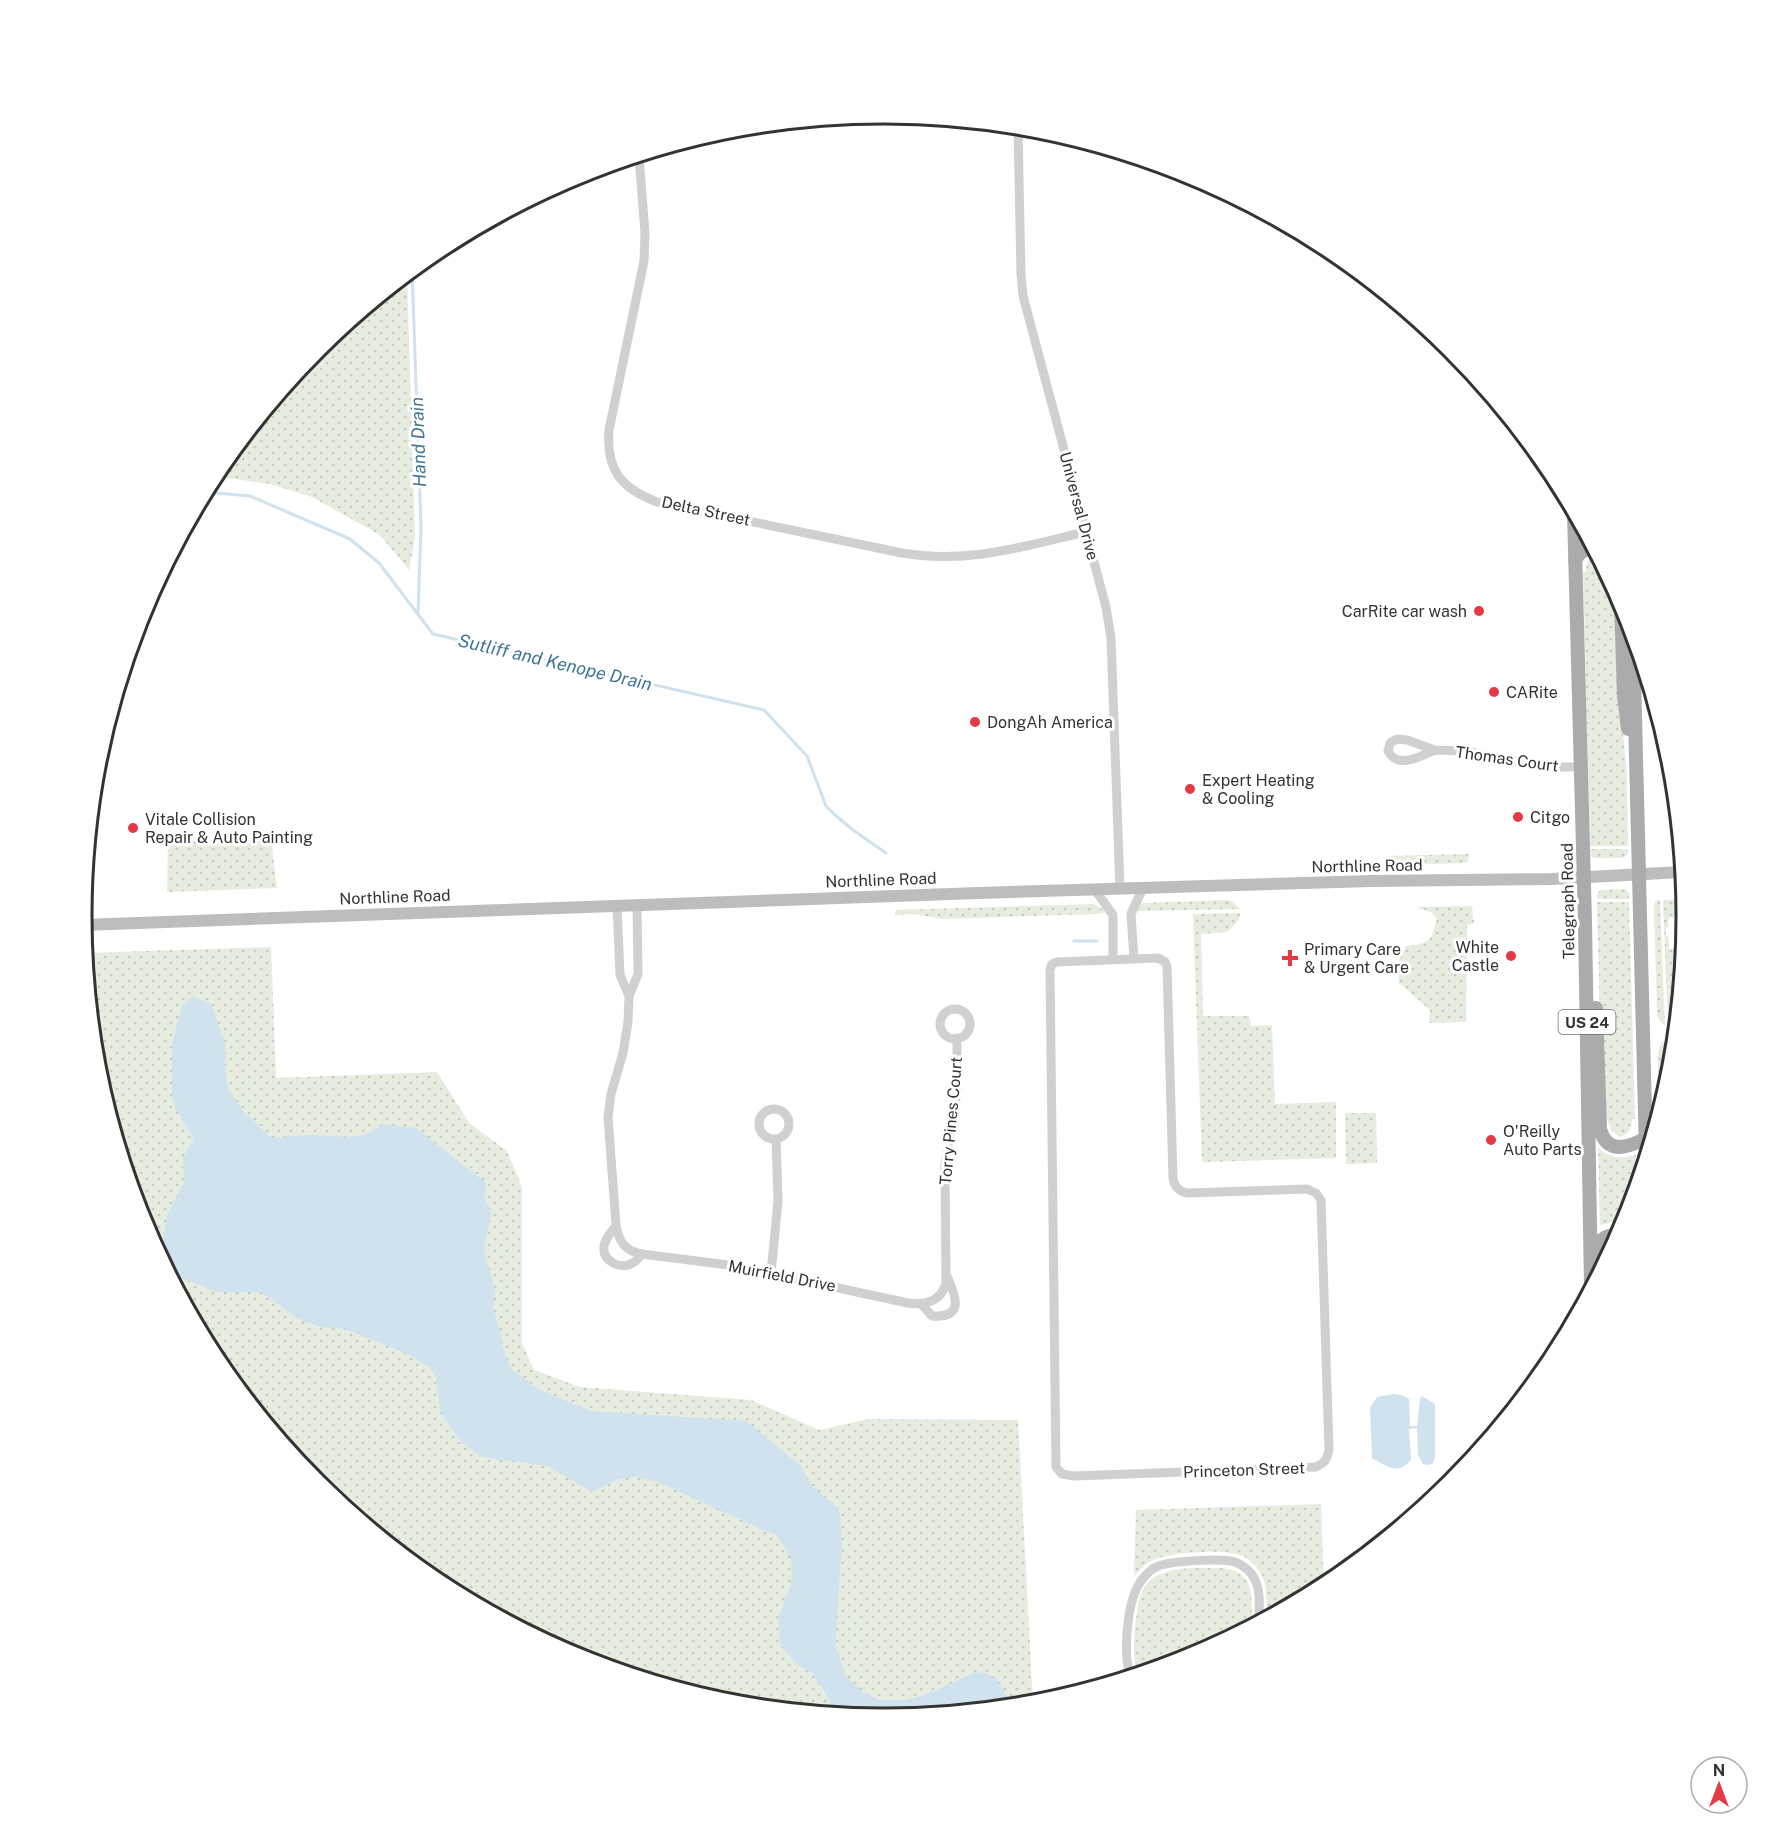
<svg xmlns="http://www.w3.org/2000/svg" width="1767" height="1833" viewBox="0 0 1767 1833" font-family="'Public Sans',sans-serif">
	<defs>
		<pattern id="grass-dots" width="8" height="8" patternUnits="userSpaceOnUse" patternTransform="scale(1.5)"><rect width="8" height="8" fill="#e6ecdf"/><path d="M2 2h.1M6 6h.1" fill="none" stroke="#c6cbc0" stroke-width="1.8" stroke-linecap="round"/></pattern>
	</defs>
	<rect width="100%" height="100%" fill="#fff"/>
	<path fill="url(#grass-dots)" d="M407,274L415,538L409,570L380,535L312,497L270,484L214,476L316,349Z
		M1596,554L1617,594L1620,701L1627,774L1628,846H1590L1583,572H1586C1586,563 1588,558 1596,554Z
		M271,840L277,888L167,892L168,841Z
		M1590,849H1628V854L1623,858H1594L1591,856Z
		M1469,854L1467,863L1391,865L1386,856Z
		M1625,889L1629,893V899H1597L1598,892L1601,890Z
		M1684,899L1686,917L1669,918L1668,927L1666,928V936L1669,937V949H1683L1676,1018L1668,1026L1663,900Z
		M1226,900L1233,902L1240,909L1135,911L1138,906L1144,903Z
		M1660,900L1665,1026L1659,1020L1657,1015L1654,907L1655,901Z
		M1597,902H1629L1635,1119H1632C1632,1130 1629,1133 1620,1137L1612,1131L1602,1109Z
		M1094,904L1107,912L1096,914L942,919L915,914L894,915L896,910Z
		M1472,906L1473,919L1475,923L1467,925L1466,1022L1429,1023L1430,1010L1399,983L1398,963L1406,946C1430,944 1431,941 1437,918L1431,912L1416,907Z
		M1240,913L1239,920L1227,932L1201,934L1203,1016H1249L1251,1026L1272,1025L1275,1104L1336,1102V1158L1202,1162L1193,914Z
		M271,947L276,1078L437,1072L469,1123L507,1151L522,1187V1343L534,1370L580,1387L751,1400L819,1430L869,1419L1018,1420L1033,1704L883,1719L727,1704L576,1658L437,1584L316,1484L216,1362L142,1223L96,1073L85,953Z
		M1666,1041L1667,1085L1659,1111L1658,1051L1662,1043Z
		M1345,1113H1376L1377,1163L1346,1164Z
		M1598,1147C1611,1160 1619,1158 1636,1155L1637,1185L1625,1224L1615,1222L1600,1225Z
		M1321,1504L1324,1587L1267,1617C1266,1604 1268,1588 1262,1576C1259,1568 1250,1560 1243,1556C1226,1548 1168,1552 1151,1561C1144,1565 1139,1571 1134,1576L1136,1510Z
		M1223,1568C1257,1573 1251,1598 1252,1625L1190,1658L1137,1674C1132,1655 1134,1638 1136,1619C1138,1610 1138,1599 1142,1591C1157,1563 1196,1569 1223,1568Z"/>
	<path fill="#cfe2ee" d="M193,996L211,1004L225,1043L226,1080L229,1090L243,1111L271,1138C285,1137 300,1135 314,1135C338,1135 364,1143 382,1124L416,1128L486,1183L485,1199L491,1212L484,1251L495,1290L493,1309L500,1331L503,1349L511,1369L540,1390L591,1411L746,1421L801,1466L811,1486L835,1505L840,1514L842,1544L835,1645L845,1675L864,1693L879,1700H907L927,1694L971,1674L982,1672L997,1679L1012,1706L883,1719L837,1714L825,1692L812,1673L797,1665L780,1644L778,1619L790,1587L792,1573L791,1558L776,1534L763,1530L656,1481L636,1477L619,1479L592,1492L548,1466L482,1457L462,1443L440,1412L436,1377L429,1367L410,1355L346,1329L321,1327L300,1320L261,1292H216L180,1277L161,1251L167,1216L184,1182L183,1158L194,1139L176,1109L172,1095V1043L182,1006Z
		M1393,1394L1401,1395L1409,1399L1410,1426H1417L1420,1399L1422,1396L1435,1404V1457L1433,1463L1428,1465L1423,1464L1418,1455L1417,1428L1409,1429L1411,1460C1398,1476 1386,1466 1372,1458L1370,1408L1377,1397Z"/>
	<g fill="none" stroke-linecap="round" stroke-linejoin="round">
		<path stroke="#cfe2ee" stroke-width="3" d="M412,270L421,527L418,613
			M205,492L250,496L350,539L379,563L433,634L764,710L807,756L826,806L834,814L853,830L886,853
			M1074,941H1097"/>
		<path stroke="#d0d0d0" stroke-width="9" d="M1018,127L1021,275L1023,296L1106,607L1111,638L1120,889
			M639,156L645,233L644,261L609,430C606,469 620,488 657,502L902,553C969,564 1021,547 1085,532
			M1435,750C1420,756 1398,770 1388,751L1390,743L1397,739L1407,740L1435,750L1465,751L1544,767H1580
			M1095,890L1113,915V959
			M617,906L620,975L629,996L638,974L637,904
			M1158,958L1165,962L1167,966L1173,1178C1174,1187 1179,1191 1187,1193L1307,1189L1316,1193L1321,1200L1329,1450C1327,1459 1325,1463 1316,1467L1074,1476L1062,1474L1056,1467L1050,970L1052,964L1057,962Z
			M1134,959L1131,914L1143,888
			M629,996L628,1022L623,1053L611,1094L608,1117L616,1225C619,1242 625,1251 642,1254L736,1266L908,1303C925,1305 941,1302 946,1283L945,1165L957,1092V1038
			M940 1024a15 15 0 1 1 30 0a15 15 0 1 1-30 0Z
			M759 1124a15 15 0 1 1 30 0a15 15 0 1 1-30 0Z
			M616,1225C612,1232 605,1238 604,1246C602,1261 619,1269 631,1264C635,1262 639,1258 642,1254
			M771,1273L778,1201L776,1139
			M921,1304L932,1316C965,1318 956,1296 947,1276
			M1130,1676C1123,1651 1126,1594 1146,1575C1151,1569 1158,1565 1166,1564C1180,1561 1222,1558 1235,1562C1243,1565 1252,1572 1255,1580C1261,1592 1259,1608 1259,1621"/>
		<path stroke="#bdbdbd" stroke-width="12" d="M82,925L979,893L1372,881L1551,879L1682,872"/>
		<path stroke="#ababab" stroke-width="14" d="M1574,513L1585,922L1591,1287
			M1575,560L1579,554L1591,546
			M1621,602L1624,696L1628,729
			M1633,637L1646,1153
			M1596,1008L1600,1129C1607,1155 1628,1148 1646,1138
			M1591,1254C1598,1242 1604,1234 1619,1235"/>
	</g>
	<g fill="#e63946" stroke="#fff" stroke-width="2">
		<circle cx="1479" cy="611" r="6"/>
		<circle cx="1494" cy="692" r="6"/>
		<circle cx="975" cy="722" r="6"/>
		<circle cx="1190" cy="789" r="6"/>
		<circle cx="1518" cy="817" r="6"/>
		<circle cx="133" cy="828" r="6"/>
		<circle cx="1511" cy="956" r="6"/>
		<path d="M1287 949h6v6h6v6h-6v6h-6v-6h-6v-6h6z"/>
		<circle cx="1491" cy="1140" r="6"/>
	</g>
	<g text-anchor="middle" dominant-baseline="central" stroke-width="6" stroke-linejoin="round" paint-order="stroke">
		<rect fill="#fff" stroke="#707070" stroke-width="1.5" x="1558.5" y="1010" width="57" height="24" rx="4.5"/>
		<g font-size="15" font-weight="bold" fill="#333">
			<text x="1587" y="1022">US 24</text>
		</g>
		<g font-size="16" fill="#333" stroke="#fff">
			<text transform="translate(1079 506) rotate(75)">Universal Drive</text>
			<text transform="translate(706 511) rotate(12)">Delta Street</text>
			<text transform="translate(1507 759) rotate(8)">Thomas Court</text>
			<text transform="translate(1367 866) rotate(-1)">Northline Road</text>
			<text transform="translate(881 880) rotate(-2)">Northline Road</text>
			<text transform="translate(395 897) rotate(-2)">Northline Road</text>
			<text transform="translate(1568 901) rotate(-91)">Telegraph Road</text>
			<text transform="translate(951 1121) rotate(-85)">Torry Pines Court</text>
			<text transform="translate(782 1276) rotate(11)">Muirfield Drive</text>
			<text transform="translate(1244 1470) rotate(-2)">Princeton Street</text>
		</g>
		<g font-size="16" fill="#333" stroke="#fff" text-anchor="start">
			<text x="1467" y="611" text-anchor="end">CarRite car wash</text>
			<text x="1506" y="692">CARite</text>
			<text x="987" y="722">DongAh America</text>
			<text x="1202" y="780">Expert Heating<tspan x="1202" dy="18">&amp; Cooling</tspan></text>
			<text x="1530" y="817">Citgo</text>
			<text x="145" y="819">Vitale Collision<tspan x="145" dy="18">Repair &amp; Auto Painting</tspan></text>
			<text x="1499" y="947" text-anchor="end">White<tspan x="1499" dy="18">Castle</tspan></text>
			<text x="1304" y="949">Primary Care<tspan x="1304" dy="18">&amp; Urgent Care</tspan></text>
			<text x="1503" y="1131">O'Reilly<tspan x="1503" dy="18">Auto Parts</tspan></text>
		</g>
		<g font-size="18" font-style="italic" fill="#3f7597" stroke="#fff">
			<text transform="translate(418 442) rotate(-92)">Hand Drain</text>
			<text transform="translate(555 662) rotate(13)">Sutliff and Kenope Drain</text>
		</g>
	</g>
	<path d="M0 0H1767V1833H0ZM92 916a792 792 0 1 1 1584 0a792 792 0 1 1-1584 0Z" fill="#fff" fill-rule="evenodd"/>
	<path fill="none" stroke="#333" stroke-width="3" d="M92 916a792 792 0 1 1 1584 0a792 792 0 1 1-1584 0Z"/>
	<g transform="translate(1719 1785)"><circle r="28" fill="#ffffff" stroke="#adadad" stroke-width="1.5"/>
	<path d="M0-4.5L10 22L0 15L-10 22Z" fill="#e63946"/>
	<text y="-9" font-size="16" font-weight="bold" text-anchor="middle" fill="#333333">N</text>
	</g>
</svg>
